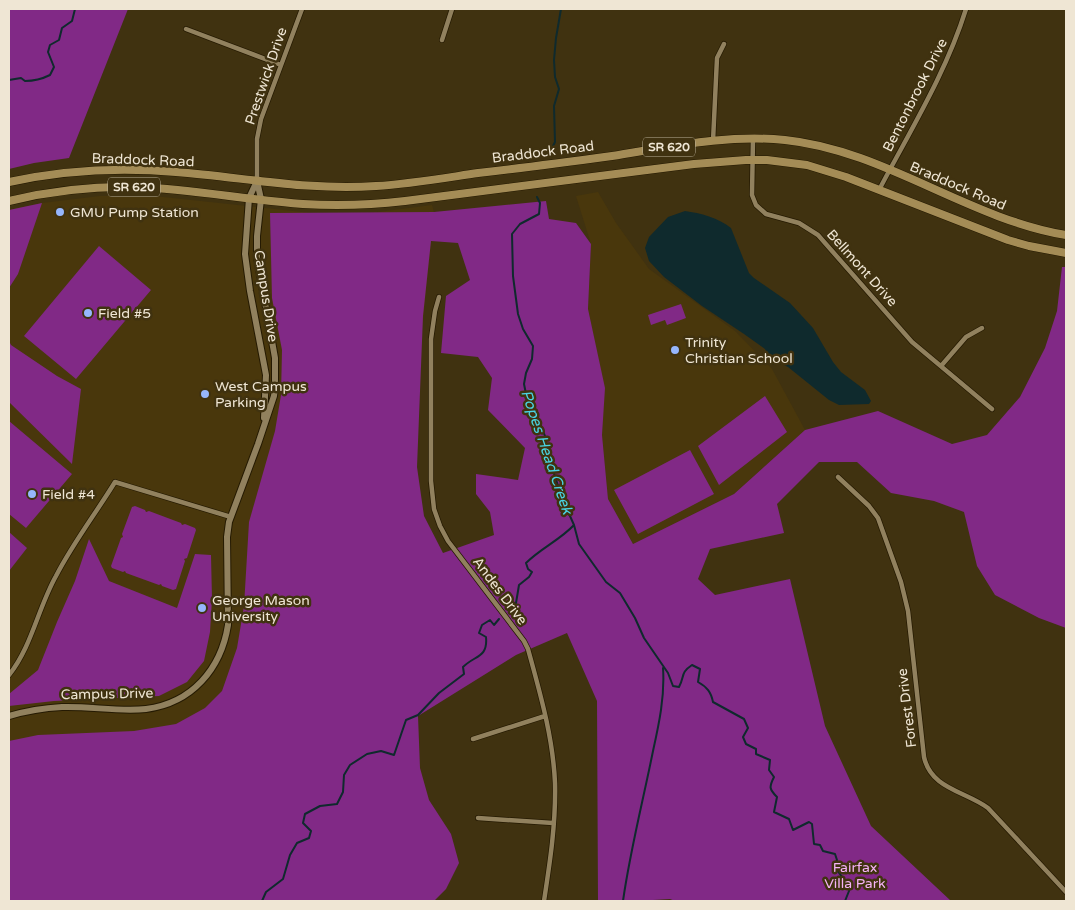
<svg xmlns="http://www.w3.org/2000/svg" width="1075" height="910" viewBox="0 0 1075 910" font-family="'Varela Round',sans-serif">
	<rect width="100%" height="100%" fill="#403210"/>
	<path fill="#49370c" d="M598,192L616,223L649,269L735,331L772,369L805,430L734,494L633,544L608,499L602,435L604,388L588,309L591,244L576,196Z
		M100,196H154L311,213H370L432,205L434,212L365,901H9V210L42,203Z"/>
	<path fill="#812986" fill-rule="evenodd" d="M9,9H128L69,158L34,163L9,169Z
		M546,201L549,219L576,223L591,244L588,309L605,388L602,435L608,499L633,544L734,494L805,430L878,411L952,444L987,435L1020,397L1045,348L1057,311L1062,267H1066V628L1039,618L995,595L977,566L964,512L934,501L891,493L857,462H819L777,504L784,533L710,549L698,579L715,595L790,579L825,726L871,826L951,901H675L670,899L636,901H598L597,701L567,633L516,655L418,716L420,768L429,800L451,834L459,863L446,889L434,901H9V741L38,735L134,731L176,724L205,708L222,691L237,648L244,606L249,522L275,431L281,395L282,350L272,298L270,213L434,212ZM431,241L458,243L470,280L446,296L441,353L478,357L492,378L488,410L525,448L518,480L476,474V494L490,512L494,535L443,553L424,516L417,467L423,316Z
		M42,203L18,274L9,288V210Z
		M99,246L151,290L76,379L24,336Z
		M681,304L686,318L667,325L665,320L651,325L648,315Z
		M9,341L11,345L57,376L81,389L72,464L9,402Z
		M765,396L787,432L719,485L698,446Z
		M9,421L72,474L26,528L9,514Z
		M690,450L714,494L638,534L614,490Z
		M135,506L145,510L146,512L149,511L181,523L182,525L185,524L195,528L196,530L187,558L184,559L185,561L176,589L173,590L162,586L161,584L159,585L126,573L125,571L123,572L112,568L111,566L121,538L123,537L122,534L132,507Z
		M9,532L27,548L9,571Z
		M89,539L109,581L177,608L195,554L211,555L212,599L210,632L204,661L187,682L159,696L54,701L9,706V694L38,670L57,622L75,581Z"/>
	<path fill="#0f2a2d" d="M685,211C700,213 719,218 731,228L749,273L754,278L790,303L813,328L833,362L841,372L865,390L871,401L869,404L839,405L829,400L788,367L782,364L771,365L765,349L744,334L702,306L664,277L649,261L645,248L649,237L668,217Z"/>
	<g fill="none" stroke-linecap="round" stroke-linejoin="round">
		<path stroke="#0f2a2d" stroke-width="2" d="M9,80L21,78L25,81C34,81 42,79 50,75L54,67L48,52L50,45L59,40L62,28L72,21L75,9
			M550,152L555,142L554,106L559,89L555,77L554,60L556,38L561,9
			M537,197L540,203L539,214L520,224L512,234L513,276L518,314L523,329L533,346L532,359L526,373L524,384L527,399L538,418L545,436L547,452L562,498L574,525L579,544L606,582L620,593L635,618L644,638L668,673L673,686L679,687C685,676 680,673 692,665L700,669L698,682C707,687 711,692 713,702L744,719L748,728L743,737L746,744L756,749V754L770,760L769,770L774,777C769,787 769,789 777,797L774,812L789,819L793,830L809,822L812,824L814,844L820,845L823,851L835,854L837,860L834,867C841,873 842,880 851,886L845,901
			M508,610L516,603L519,585L529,577L532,572L528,569L526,563C541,548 560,540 574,525
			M262,901L266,892L283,879L290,855L297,843L309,838L311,831L303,823L305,814L320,806L337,804L343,792L344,775L350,765L367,754L381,751L394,755L406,720L418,715L439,693L464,674L463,667C475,655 488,658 486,637L479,633L482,625L490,620L494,625L499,619
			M623,901C630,851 643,801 653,751C659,724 665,696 663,668"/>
		<g stroke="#251a02" stroke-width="6">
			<path id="street" d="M186,29L281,65
				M442,40L452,9
				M753,138L752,195L756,205L766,214L799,223L818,235L912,342L992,409
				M713,141L717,58L724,44
				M257,181V139L261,119L302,9
				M879,190C910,131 946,73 966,9
				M439,297L435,311L431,339V481L434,509L440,526L448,541L524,641L528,649C540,693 553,737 555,783C556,823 550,862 544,901
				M941,366L966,337L982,328
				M838,477L869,506L878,518L901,582L908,611L924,757C931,789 965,791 988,808L1066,892
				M9,675C32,646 38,608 56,576C73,543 96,513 115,482L231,517
				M473,739L545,716
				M478,818L553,823"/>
		</g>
		<g stroke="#251a02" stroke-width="8">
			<path id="secondary" d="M257,181L249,198L245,254L250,291L266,375L264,418
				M9,716C26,711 44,708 62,707C90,706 119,712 146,709C192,703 221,669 228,625L227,537L229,522L258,444L274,396L275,387V358L257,257V236L261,199L257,181"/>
		</g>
		<g stroke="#251a02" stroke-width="9">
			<path id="primary" d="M9,182C64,170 119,167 176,172C242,177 308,191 376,186C410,184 444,178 478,173C523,168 568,162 612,156C669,147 727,134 785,140C884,150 968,219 1066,235
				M9,201C51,191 94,186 137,187C192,189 247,200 303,204C337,206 371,205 405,201L694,164L746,160H767L807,165L846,177L1008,240L1029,246L1066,253"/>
		</g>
		<use href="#street" stroke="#91815e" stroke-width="4.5"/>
		<use href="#secondary" stroke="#91815e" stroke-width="6"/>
		<use href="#primary" stroke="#a48c56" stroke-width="8"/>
	</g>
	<g fill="#96b6fd" stroke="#403210" stroke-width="2">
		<circle cx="60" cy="212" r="5"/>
		<circle cx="88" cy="313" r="5"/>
		<circle cx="675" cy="350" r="5"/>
		<circle cx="205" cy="394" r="5"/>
		<circle cx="32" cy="494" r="5"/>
		<circle cx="202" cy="608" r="5"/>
	</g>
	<g text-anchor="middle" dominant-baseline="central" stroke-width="5" stroke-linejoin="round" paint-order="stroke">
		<g fill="#403210" stroke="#bab099" stroke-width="1">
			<rect x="643" y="137.5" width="52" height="19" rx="4"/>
			<rect x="108" y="177.5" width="52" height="19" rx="4"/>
		</g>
		<g font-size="12" font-weight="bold" fill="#efe6d4">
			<text x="669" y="147">SR 620</text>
			<text x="134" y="187">SR 620</text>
		</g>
		<g font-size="14" fill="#efe6d4" stroke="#403210">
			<text transform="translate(266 76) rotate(-71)">Prestwick Drive</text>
			<text transform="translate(915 95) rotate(-63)">Bentonbrook Drive</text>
			<text transform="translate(543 152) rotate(-7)">Braddock Road</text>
			<text transform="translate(143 160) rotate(2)">Braddock Road</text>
			<text transform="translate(958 186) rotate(23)">Braddock Road</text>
			<text transform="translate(862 268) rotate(48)">Bellmont Drive</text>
			<text transform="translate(266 296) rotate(81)">Campus Drive</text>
			<text transform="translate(500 591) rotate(53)">Andes Drive</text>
			<text transform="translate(107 694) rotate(-1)">Campus Drive</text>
			<text transform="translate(907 708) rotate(-97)">Forest Drive</text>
		</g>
		<g font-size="14" fill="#efe6d4" stroke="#403210" text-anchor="start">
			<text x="70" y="212">GMU Pump Station</text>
			<text x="98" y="313">Field #5</text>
			<text x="685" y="342">Trinity<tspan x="685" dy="16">Christian School</tspan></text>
			<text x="215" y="386">West Campus<tspan x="215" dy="16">Parking</tspan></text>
			<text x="42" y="494">Field #4</text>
			<text x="212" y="600">George Mason<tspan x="212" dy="16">University</tspan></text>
		</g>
		<g font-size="14" fill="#f6b3f8" stroke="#403210">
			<text x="855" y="867">Fairfax<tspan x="855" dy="16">Villa Park</tspan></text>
		</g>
		<g font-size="15" font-style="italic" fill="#49d4e3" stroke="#403210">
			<text transform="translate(547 452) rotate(71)">Popes Head Creek</text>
		</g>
	</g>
	<rect width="1075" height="910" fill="none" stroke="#efe6d4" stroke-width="20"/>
</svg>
